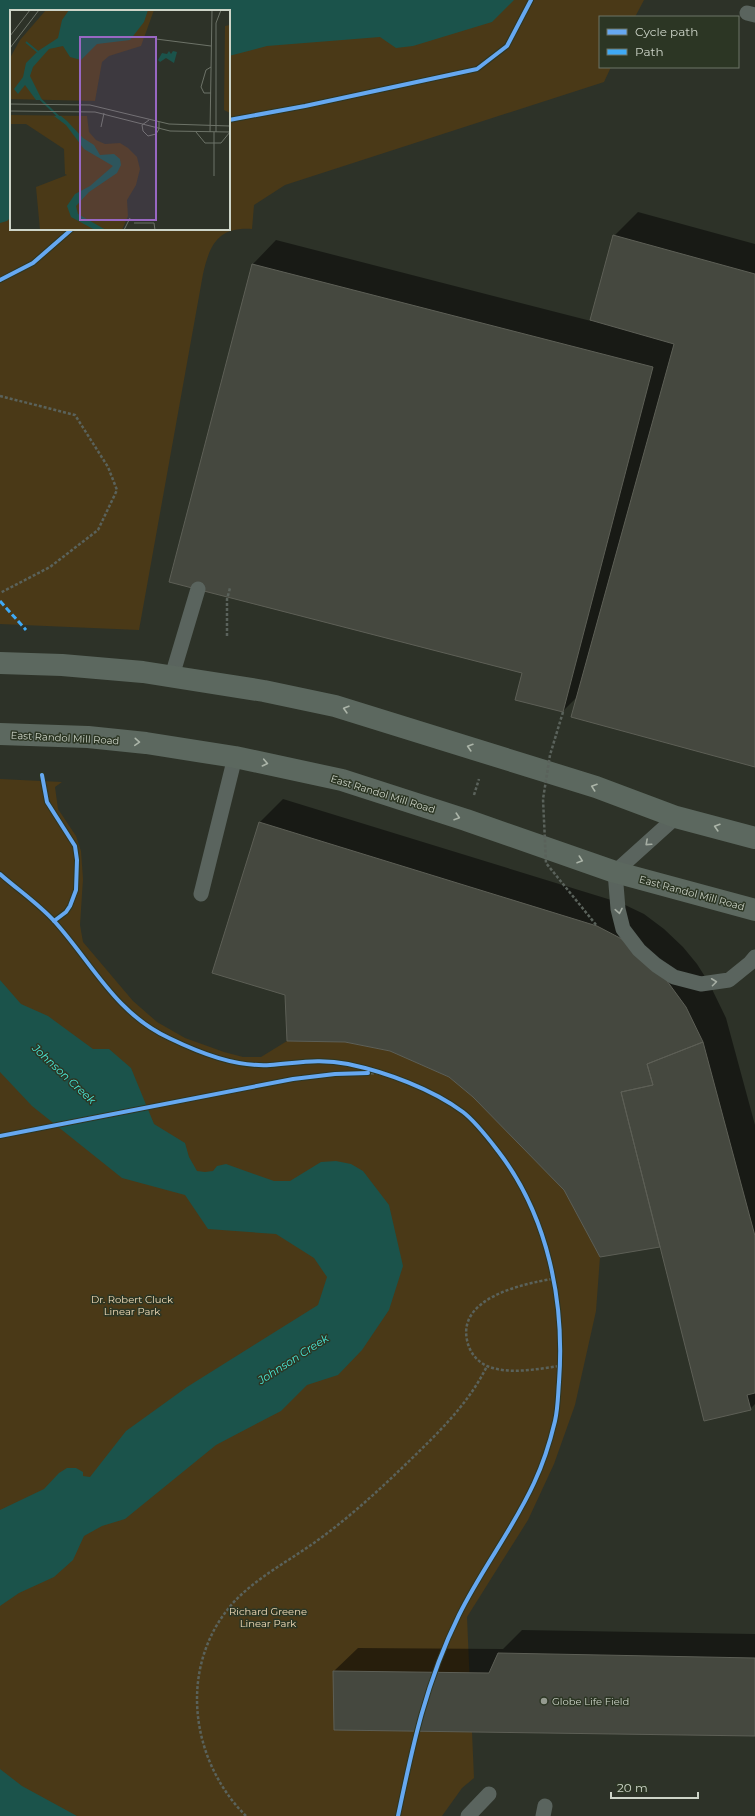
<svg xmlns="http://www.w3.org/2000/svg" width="755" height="1816" viewBox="0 0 755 1816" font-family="Montserrat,sans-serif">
	<rect width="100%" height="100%" fill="#2d3228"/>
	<path fill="#4a3917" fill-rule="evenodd" d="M0,0H644L635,17H600V67H611L604,82L285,185L254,205L252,229C218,227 210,244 203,274L139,630L0,624ZM11,11H229V229H11Z
		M0,779L62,782L55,787L58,809L76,836L81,851L83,879L80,925L83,942L133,1001L157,1022L185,1038L224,1052L243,1057H261L287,1041L345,1042L390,1051L449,1077L473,1097L564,1190L600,1257L596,1311L575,1405L554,1464L528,1520L467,1617L474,1778L462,1788L442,1816H0Z"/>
	<path fill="#1b534b" d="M0,0H514L492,22L413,46L396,48L380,37L267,46L229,56V11H11V217L7,221L0,223Z
		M0,980L21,1004L48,1016L93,1049H109L131,1068L154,1124L185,1143L189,1157L197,1171L205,1172L213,1171L217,1166L226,1164L274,1181H290L321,1162L336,1161L351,1164L363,1171L389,1205L403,1266L389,1310L362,1350L338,1375L307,1385L281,1411L216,1445L125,1519L102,1526L84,1536L73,1560L54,1577L19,1593L0,1606V1510L44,1489L59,1473L67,1468H76L83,1472V1476L90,1477L126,1431L187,1387L318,1305L327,1277L314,1258L276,1234L208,1229L185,1195L122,1178L32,1106L0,1072Z
		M0,1769L22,1786L77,1816H0Z"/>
	<path fill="#0007" d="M638,212L755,244V766L577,697L563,711L523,672L170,581L253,264L276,240L591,321L614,236Z
		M283,799L621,903L644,914L664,929L683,947L697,964L709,983L726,1018L755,1125V1404L750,1409L661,1246L600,1256L565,1190L473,1096L449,1077L286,995L260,822Z
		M522,1630L755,1634V1735L334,1671L358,1648L503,1649Z"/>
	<path fill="#45483f" stroke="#5d5f56" d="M613,235L755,274V767L571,717L674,344L590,320Z
		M252,264L653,367L563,712L515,700L522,673L169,582Z
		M259,822L597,926L620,938L641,952L659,970L686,1007L703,1042L647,1064L653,1085L621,1092L660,1247L600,1257L564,1190L473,1097L449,1077L390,1051L345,1042L287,1041L285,995L212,973Z
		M703,1042L755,1236V1393L747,1395L751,1410L704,1421L621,1092L653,1085L647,1064Z
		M498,1653L755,1658V1736L334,1730L333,1671L489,1673Z"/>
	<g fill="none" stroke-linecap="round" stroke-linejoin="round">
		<path stroke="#5a625b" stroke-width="2.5" stroke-dasharray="3 2" stroke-linecap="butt" d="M229,120L305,106L477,69L507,46L531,0
			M0,280L33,263L72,229
			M0,396L75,415L108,467L117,490L98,530L50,567L0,593
			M227,636V599L230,588
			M42,775L47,802L75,846L77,860L76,890L70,906L66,912L54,921
			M474,795L479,779
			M0,874C18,890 39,904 55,922C92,963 115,1013 169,1038C200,1053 235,1067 270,1065C298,1063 319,1058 348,1064C386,1072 432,1089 463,1112C476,1122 488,1138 498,1151C548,1216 565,1302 559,1382C558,1394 558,1408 555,1421C550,1442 543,1464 534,1483C513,1529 481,1570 459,1615C426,1682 413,1744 398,1816
			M237,1089L335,1074L381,1073
			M552,1279C522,1284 458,1298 467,1340C469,1351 476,1361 487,1366C509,1375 537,1369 560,1366
			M246,1816C189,1759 178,1665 233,1603C255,1579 285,1563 311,1545C344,1522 375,1494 405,1465C436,1435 468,1405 487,1366"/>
		<path stroke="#5a645e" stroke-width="15" d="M747,13L755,15
			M172,676L198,589
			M676,817L615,872L618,909L623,929L639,950L656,965L674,977L701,984L729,980L750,963L755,957
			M201,894L235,757
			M468,1816L489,1794
			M543,1816L545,1806"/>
		<path stroke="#5c685f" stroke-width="22" d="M0,663L62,665L143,672L264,691L335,706L596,787L676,817L755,838
			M0,734L88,737L146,743L235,757L342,780L466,820L615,872L755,910"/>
		<path stroke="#5a625b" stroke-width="2.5" stroke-dasharray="3 2" stroke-linecap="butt" d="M563,712L550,755L543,799L546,863L597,926"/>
		<path stroke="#3fa9f5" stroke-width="3" stroke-dasharray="6 3" stroke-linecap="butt" d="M0,601L26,630"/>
		<g stroke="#2c3624" stroke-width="6">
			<path id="cycleway" d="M229,120L305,106L477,69L507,46L531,0
				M0,280L33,263L72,229
				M42,775L47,802L75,846L77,860L76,890L70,906L66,912L54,921
				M0,874C18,890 39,904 55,922C92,963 115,1013 169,1038C200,1053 235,1067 270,1065C298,1063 319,1058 348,1064C386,1072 432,1089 463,1112C476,1122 488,1138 498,1151C548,1216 565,1302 559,1382C558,1394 558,1408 555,1421C550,1442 543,1464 534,1483C513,1529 481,1570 459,1615C426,1682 413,1744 398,1816
				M0,1136L293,1079L335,1074L368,1073"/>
		</g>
		<use href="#cycleway" stroke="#66a8f1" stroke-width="4"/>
	</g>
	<defs><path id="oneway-chevron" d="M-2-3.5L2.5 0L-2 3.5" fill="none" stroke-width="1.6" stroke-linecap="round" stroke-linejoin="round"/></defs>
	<g stroke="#abb4a8">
		<use href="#oneway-chevron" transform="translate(346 709) rotate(-164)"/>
		<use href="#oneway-chevron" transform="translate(137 742) rotate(4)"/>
		<use href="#oneway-chevron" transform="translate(470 747) rotate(-163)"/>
		<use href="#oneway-chevron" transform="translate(265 763) rotate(12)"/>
		<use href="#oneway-chevron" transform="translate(594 787) rotate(-161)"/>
		<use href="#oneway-chevron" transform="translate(457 817) rotate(18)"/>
		<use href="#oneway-chevron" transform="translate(717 827) rotate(-163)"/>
		<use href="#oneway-chevron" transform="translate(580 860) rotate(19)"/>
	</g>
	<g stroke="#a5ada3">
		<use href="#oneway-chevron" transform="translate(648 843) rotate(138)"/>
		<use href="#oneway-chevron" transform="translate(619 911) rotate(79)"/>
		<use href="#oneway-chevron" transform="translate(714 982) rotate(-7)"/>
	</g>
	<circle fill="#959b90" stroke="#2c3624" stroke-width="1.5" cx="544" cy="1701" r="4"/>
	<g text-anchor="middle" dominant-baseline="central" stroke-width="3" stroke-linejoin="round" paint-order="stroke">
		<g font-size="10" fill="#cdd4c8" stroke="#2c3624">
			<text transform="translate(65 738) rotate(3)">East Randol Mill Road</text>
			<text transform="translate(383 794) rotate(17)">East Randol Mill Road</text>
			<text transform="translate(692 893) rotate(15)">East Randol Mill Road</text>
		</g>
		<g font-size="10" fill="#f6dfbb" stroke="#2c3624">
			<text x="132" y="1299">Dr. Robert Cluck<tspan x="132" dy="12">Linear Park</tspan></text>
			<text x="268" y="1611">Richard Greene<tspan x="268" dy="12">Linear Park</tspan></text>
		</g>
		<g font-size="10" fill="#cdd4c8" stroke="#2c3624" text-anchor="start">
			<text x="552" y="1701">Globe Life Field</text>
		</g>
		<g font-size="11" font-style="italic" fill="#48ead9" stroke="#2c3624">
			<text transform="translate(64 1074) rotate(43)">Johnson Creek</text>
			<text transform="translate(293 1359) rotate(-33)">Johnson Creek</text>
		</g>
	</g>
	<g transform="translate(10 10)">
		<rect width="220" height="220" fill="#2d3228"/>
		<path d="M36,0H144L131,36L99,46L92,52L85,91L0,89V48L10,30ZM220,15V103L214,100L215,16ZM0,105L77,106L79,122L86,130L95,134L110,133L118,138L127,147L130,159L126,175L117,190L118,206L112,220H30L26,177L57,165L55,164L54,139L16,114H0Z" fill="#4a3917"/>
		<path d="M59,0H138L134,12L120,30L87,34L71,50L60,47L53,36L39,39L23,57L20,66L32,90H26L15,75L8,84L4,79L13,67L16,53L28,41L48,28L52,10ZM159,41L161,44L163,41L167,42L164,53L156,48L150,52L148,50L152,43L157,44ZM44,106H51L57,111L73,128L84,135L90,145L104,144L110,149L111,155L107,163L79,182L66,196L68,204L96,220H85L61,207L57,196L65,184L80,176L103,156L74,139L56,115Z" fill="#1b534b"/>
		<path fill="none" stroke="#1b534b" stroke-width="2" d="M16,32L28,42M25,84L52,110"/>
		<path fill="none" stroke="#6d7368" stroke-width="1" d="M0,26L20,0M146,29L201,36M0,38L29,0M201,57L196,60L191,77L194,83H201M0,94L80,95L159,114L220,116M0,101L85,102L160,121L220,122M139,110L132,115L133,121L138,126L146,124L149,119V112M91,117L94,103M186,122L195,133H211L220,122M200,122L202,0M206,122V13L211,0M204,166V122M124,213H144L145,220M114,220L120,208"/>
		<path fill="#9867c2" fill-opacity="0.15" stroke="#9867c2" stroke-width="2" d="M70,27H146V210H70Z"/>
		<rect width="220" height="220" fill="none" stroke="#cdd4c8" stroke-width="2"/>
	</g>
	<rect x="599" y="16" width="140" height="52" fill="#2c3624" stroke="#6c7566"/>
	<rect x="607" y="29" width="20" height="6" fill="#66a8f1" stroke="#6c7566"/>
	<text x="635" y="36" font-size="12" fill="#cdd4c8">Cycle path</text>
	<rect x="607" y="49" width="20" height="6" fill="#3fa9f5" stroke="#6c7566"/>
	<text x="635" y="56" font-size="12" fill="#cdd4c8">Path</text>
	<path d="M611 1792v6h87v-6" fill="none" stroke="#cdd4c8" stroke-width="2"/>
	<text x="617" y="1792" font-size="12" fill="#cdd4c8" stroke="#2c3624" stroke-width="3" paint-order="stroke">20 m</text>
</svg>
